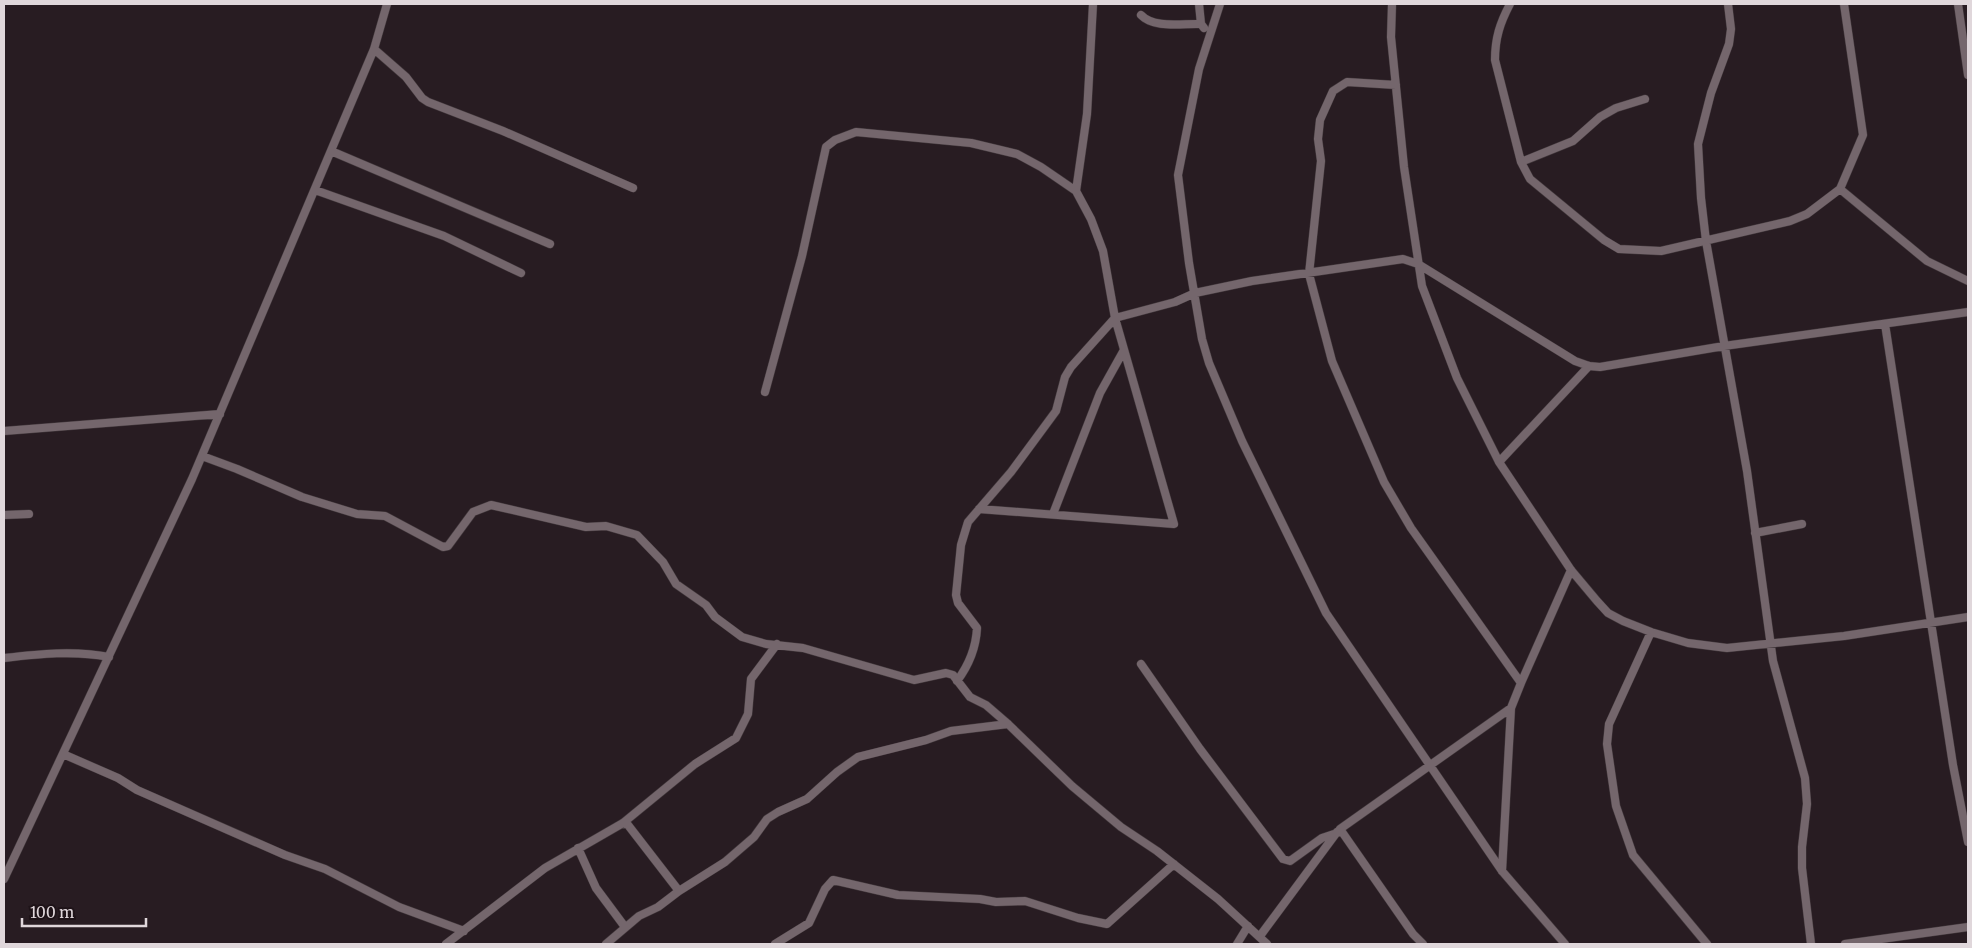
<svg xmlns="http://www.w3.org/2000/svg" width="1972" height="948" viewBox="0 0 1972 948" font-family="Merriweather,serif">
	<rect width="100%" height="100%" fill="#281c22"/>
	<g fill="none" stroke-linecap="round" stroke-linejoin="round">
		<g stroke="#43393d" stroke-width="9">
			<path id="minor" d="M1199,4L1201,24L1204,28
				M1220,4L1199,69L1178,175L1189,263L1202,339L1209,363L1242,441L1326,613L1502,871L1565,944
				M1392,4L1391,37L1404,167L1422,286L1457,378L1499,462L1571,570L1597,601L1608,613L1623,621L1651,632L1688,643L1727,648L1844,636L1968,617
				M1510,4C1500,23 1495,38 1495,60L1521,162L1530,179L1604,240L1619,249L1661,251L1790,221L1807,214L1840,189L1863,135L1844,4
				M1728,4L1731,29L1729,44L1711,93L1698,144L1701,198L1706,241L1747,471L1773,661L1805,778L1807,804L1802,847V868L1811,944
				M1958,4L1968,75
				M1141,15C1154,29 1183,23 1201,24
				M374,49L406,77L422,98L428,102L503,131L633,188
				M1396,85L1347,82L1333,91L1320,120L1318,139L1321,161L1309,274L1332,361L1384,482L1411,528L1521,683L1571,570
				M331,151L550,244
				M1521,162L1573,141L1600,117L1616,108L1645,99
				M1840,189L1927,261L1968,281
				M315,190L444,236L521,273
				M1076,191L1087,114L1093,4
				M1885,324L1953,765L1968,842
				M765,392L802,256L826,147L835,140L856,132L971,143L1017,154L1041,167L1076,191L1091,219L1103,251L1115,318L1174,524L979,509
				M4,431L220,414
				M202,456L237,469L302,497L357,514L385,516L443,547L448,546L473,512L491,505L586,527L606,526L637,535L663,562L676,584L706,605L715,617L742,637L766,644L803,648L914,680L946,673L953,675L970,697L986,705L1008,724L1072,786L1121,827L1157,851L1218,899L1267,944
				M1499,462L1589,366
				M1053,514L1100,393L1124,350
				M4,515L29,514
				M1755,533L1802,524
				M1651,632L1609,724L1607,744L1616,806L1633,855L1707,944
				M4,658C39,654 74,650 109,657
				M1141,664L1200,749L1283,859L1290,861L1322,838L1337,833
				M957,681C969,665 976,648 977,628L958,603L956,595L961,545L968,522L1011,472L1056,411L1065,377L1071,367L1115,318L1175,302L1195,293L1252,281L1403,259L1418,264L1575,361L1589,366L1600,367L1724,346L1968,312
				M63,754L118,778L137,790L285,855L325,869L399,907L464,931
				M623,823L628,825L679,891
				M578,848L596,888L625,927
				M1502,871L1511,708
				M4,879L192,479L374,49L387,4
				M1260,936L1337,832
				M446,944L545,868L623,823L695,764L736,738L748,714L751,679L777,644
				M606,944L639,916L658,907L679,891L725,862L754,837L767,819L778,812L807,799L837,772L858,757L926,740L951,731L1008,724
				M775,944L809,923L825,889L833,880L898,895L980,899L996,902L1025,901L1078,918L1107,924L1174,864
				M1237,944L1248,926
				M1423,944L1413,934L1340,829L1511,708L1521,683
				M1845,944L1968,927"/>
		</g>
		<use href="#minor" stroke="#74666c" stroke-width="8"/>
	</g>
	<rect width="1972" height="948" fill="none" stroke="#e0d7db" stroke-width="10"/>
	<path d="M22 918v8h124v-8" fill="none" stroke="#e0d7db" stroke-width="2.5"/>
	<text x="30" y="918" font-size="15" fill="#e0d7db" stroke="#1e1318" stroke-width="4" paint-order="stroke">100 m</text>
</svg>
